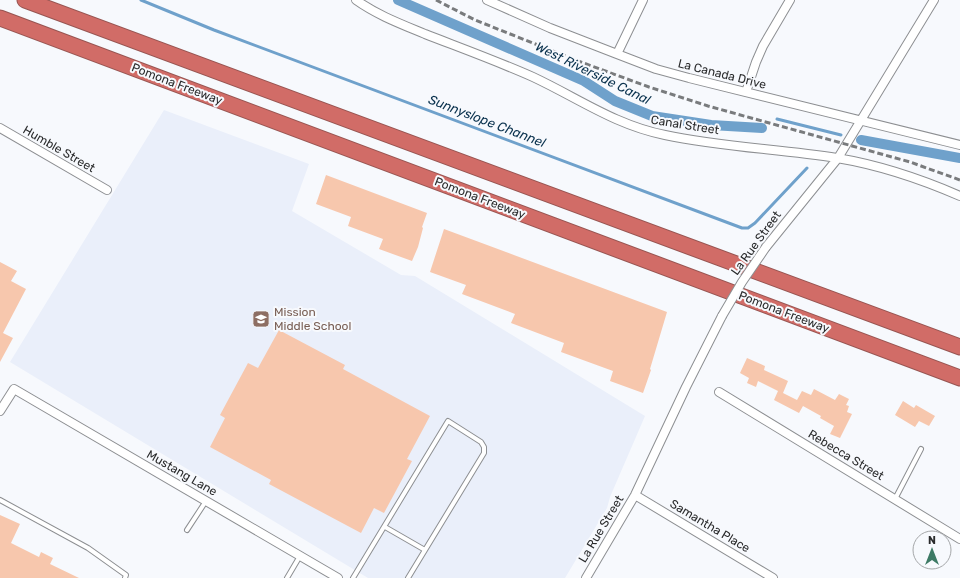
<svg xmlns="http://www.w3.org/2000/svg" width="960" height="578" viewBox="0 0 960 578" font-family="Rubik,sans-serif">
	<rect width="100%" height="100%" fill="#f7f9fd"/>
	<path fill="#eaeffa" d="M164,110L309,164L292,211L401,275L415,276L645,416L610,497L607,508L565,578H368L10,362Z"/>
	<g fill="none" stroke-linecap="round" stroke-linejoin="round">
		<path stroke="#6fa1cb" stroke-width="3" d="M141,0L214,30L742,228H748L755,223L807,168
			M777,119L841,135"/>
		<path stroke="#6fa1cb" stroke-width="10" d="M398,0L584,81L615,101L652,116L711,125L762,128
			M861,140L960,158"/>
	</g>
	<path fill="#f7c7ad" d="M326,175L427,213L422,227L423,228L418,247L412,261L379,249L383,239L348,226L351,217L316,204Z
		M444,229L667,312L650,369L651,370L643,393L610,381L613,371L561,352L564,343L511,323L515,314L462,294L466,285L430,272Z
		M0,262L17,271L11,281L26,289L3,333L13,338L0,362Z
		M279,330L345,365L343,369L430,416L407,459L412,461L384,513L374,508L361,533L269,484L271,480L210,447L225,418L220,415L248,363L258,368Z
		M747,358L765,366L764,370L788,381L783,393L797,400L802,391L811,395L814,389L835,400L839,394L849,399L846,405L849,406L847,412L852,414L840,438L830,434L834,426L820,418L821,416L803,406L799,413L774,400L778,391L758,381L756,387L747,383L749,378L740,373Z
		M903,401L914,408L916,405L935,416L929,426L919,421L915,427L895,415Z
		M0,515L20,524L11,543L39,557L41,552L53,558L50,564L79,578H0Z"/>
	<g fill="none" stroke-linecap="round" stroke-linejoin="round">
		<g stroke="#8d8f92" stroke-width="6">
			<path id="service" d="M895,499L921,449
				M0,500L88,548L126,575L125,578
				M385,527L425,550
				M187,530L206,501
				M287,578L300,556
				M353,578L448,421L481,442L484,447V453L408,578"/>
		</g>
		<g stroke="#8d8f92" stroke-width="10">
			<path id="minor" d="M356,0C377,15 401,24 425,34C461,48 497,61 533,77C578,98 615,125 665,135C721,147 780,149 837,158C879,165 921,179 960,196
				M487,0L550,28L617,54L656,69L689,78L960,145
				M617,54L643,0
				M746,92L756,62L763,46L790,0
				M0,128L107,190
				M766,247L838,158L934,0
				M719,392L960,539
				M0,411L14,389L338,578
				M635,495L773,578
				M586,578L635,495L686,387L722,316"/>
		</g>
		<g stroke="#975552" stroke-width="17">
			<path id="motorway" d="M25,0L960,347
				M0,18L960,378"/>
		</g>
		<use href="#service" stroke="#fff" stroke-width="4"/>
		<use href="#minor" stroke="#fff" stroke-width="8"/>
		<use href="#motorway" stroke="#d16c67" stroke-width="15"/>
		<path stroke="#797b7d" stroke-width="3" stroke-dasharray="6 3" stroke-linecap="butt" d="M436,0L475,20L578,61L649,87L708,106L910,162L960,180"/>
		<g stroke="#8d8f92" stroke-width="10" stroke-linecap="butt">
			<path id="minor-bridge" d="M722,316L742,282L766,247"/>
		</g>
		<use href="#minor-bridge" stroke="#fff" stroke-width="8"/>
	</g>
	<defs>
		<g id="school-square" transform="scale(0.9)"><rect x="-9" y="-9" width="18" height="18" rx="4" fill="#8d6e63" stroke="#f7f9fd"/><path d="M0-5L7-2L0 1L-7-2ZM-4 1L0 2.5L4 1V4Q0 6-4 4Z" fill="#fff"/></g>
	</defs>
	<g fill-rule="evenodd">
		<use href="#school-square" x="261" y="319"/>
	</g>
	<g text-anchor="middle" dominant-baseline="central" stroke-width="4" stroke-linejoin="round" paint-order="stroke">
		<g font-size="12" fill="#2a2b2c" stroke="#f7f9fd">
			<text transform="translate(722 74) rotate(14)">La Canada Drive</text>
			<text transform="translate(177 84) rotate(21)">Pomona Freeway</text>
			<text transform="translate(685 125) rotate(9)">Canal Street</text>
			<text transform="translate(59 149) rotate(30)">Humble Street</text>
			<text transform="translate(480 198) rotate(21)">Pomona Freeway</text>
			<text transform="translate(756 243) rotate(-54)">La Rue Street</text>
			<text transform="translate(784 312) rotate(21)">Pomona Freeway</text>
			<text transform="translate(846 455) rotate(31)">Rebecca Street</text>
			<text transform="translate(182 473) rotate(30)">Mustang Lane</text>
			<text transform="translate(710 526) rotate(31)">Samantha Place</text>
			<text transform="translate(601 529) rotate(-59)">La Rue Street</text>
		</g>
		<g font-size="12" fill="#785e54" stroke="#f7f9fd" text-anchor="start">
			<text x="274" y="312">Mission<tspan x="274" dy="14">Middle School</tspan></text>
		</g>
		<g font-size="13" font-style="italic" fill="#09314d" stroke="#f7f9fd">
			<text transform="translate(593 73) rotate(26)">West Riverside Canal</text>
			<text transform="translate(487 121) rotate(21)">Sunnyslope Channel</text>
		</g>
	</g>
	<g transform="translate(932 550)"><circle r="19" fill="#f7f9fd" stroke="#a5a7a9"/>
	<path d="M0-3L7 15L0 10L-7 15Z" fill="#3d7a65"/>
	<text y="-6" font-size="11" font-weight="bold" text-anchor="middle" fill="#2a2b2c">N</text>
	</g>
</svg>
